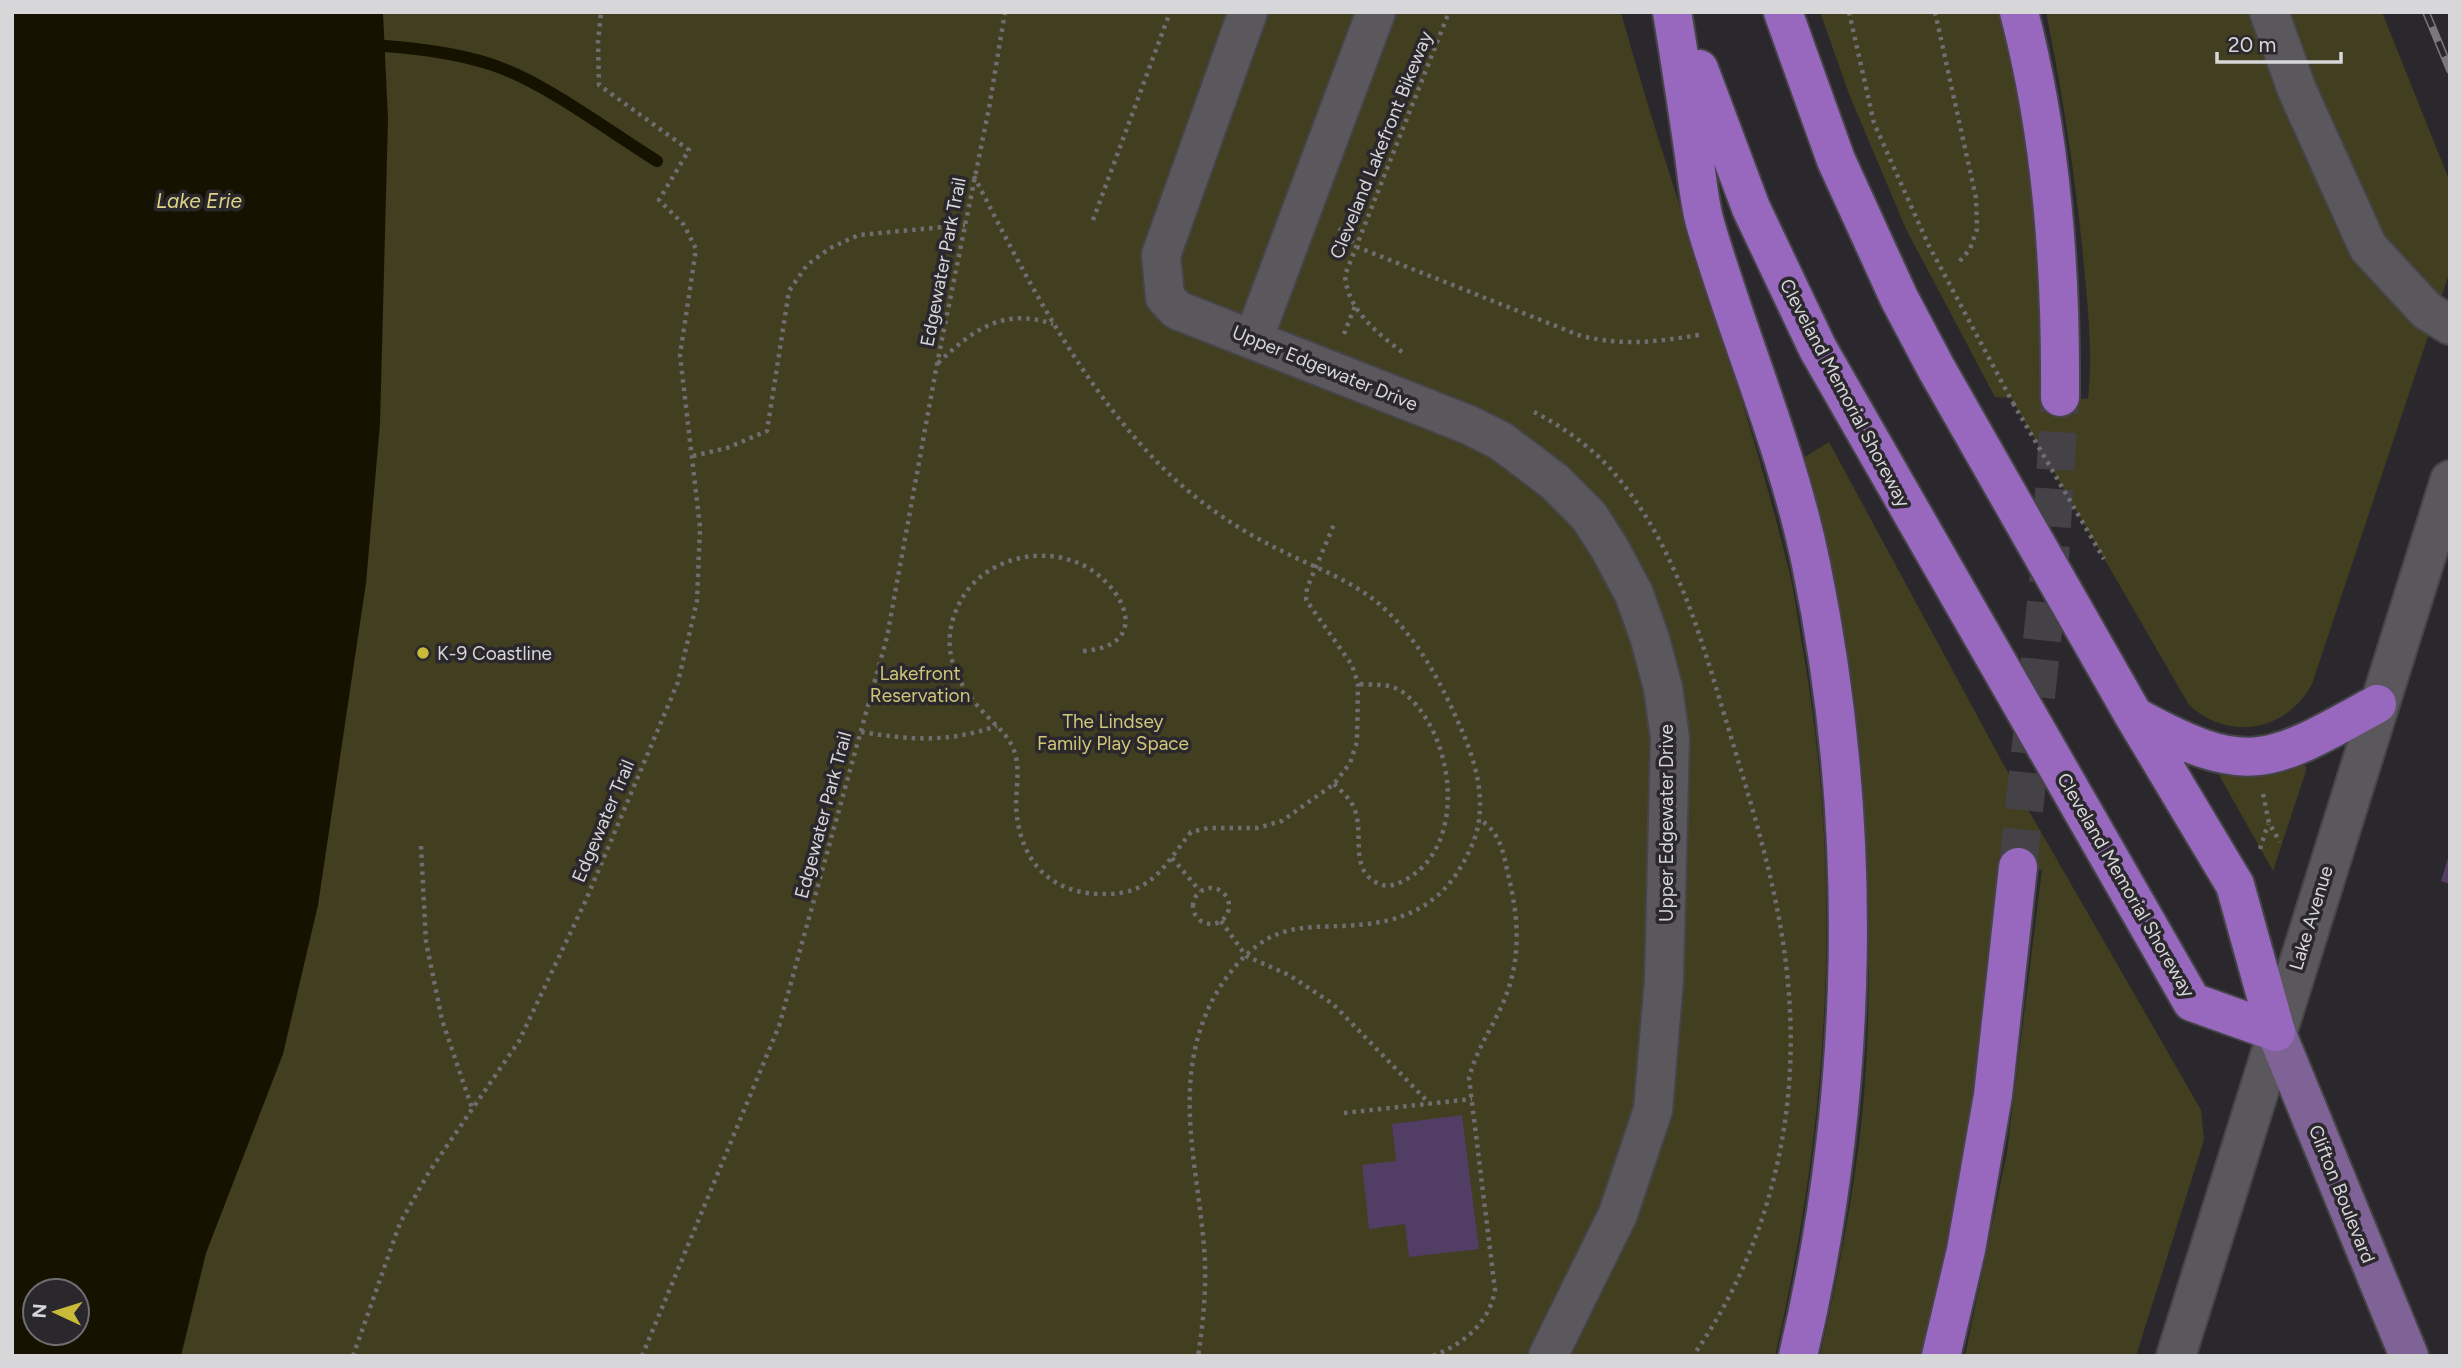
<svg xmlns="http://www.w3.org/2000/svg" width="2462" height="1368" viewBox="0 0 2462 1368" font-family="Figtree,sans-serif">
	<rect width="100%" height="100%" fill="#2a282c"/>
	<path fill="#423e20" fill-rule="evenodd" d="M12,12H1621C1673,201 1744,384 1790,575C1796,601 1799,629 1804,656C1844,890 1828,1126 1775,1356H12ZM35,1291H77V1333H35Z
		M1820,12H1999L2019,105L2060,397L2088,399C2093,355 2088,309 2084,266C2076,180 2063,96 2046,12H2382L2450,182V271L2312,684C2287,731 2229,742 2189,705L2011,398L1995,397L1906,229L1849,94Z
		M1829,442L2025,804L2201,1110L2204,1140L2136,1356H1965L2007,1152L2042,870L2018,867L1986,999L1963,1166L1922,1356H1820C1836,1285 1850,1214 1859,1143C1868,1073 1869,1002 1869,932C1868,770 1851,612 1803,458Z
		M2301,765L2306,766V771L2273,871L2219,775L2250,777Z"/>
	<path fill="#161200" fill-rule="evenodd" d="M12,12H383L388,119L380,424L366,583L318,905L283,1054L206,1253L181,1356H12ZM35,1291H77V1333H35Z"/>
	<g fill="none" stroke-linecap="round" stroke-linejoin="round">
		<path stroke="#161200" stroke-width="12" d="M385,46C421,49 455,53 490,64C545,82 607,130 657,161"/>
	</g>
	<path fill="#523d64" d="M2449,855H2450V884L2441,881Z
		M1462,1115L1479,1249L1409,1257L1405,1224L1369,1229L1362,1165L1396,1161L1392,1124Z"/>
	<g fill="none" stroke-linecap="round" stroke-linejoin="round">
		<path stroke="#444246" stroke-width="38" stroke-dasharray="38 19" stroke-linecap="butt" d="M2018,867L2049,574L2060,397"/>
		<g stroke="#454447" stroke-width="42">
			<path id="minor" d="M1248,12L1161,255L1165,297L1177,310L1469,425L1501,441L1555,482L1589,516L1610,549L1634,594L1650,639L1663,688L1670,738L1664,980L1653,1110L1618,1214L1548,1356
				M2269,12L2297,90L2368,247L2427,311L2450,325
				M1253,340L1376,12
				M2176,1356L2450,480"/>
		</g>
		<g stroke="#454447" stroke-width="42">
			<path id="major" d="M2276,1032L2409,1356"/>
		</g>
		<g stroke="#454447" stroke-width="42">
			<path id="highway" d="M1672,12C1680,60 1687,107 1694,155C1697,177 1699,201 1705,223C1738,337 1787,447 1811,564C1865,826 1859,1096 1798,1356
				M1783,12L1836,160L1899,298L1936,368L2134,716L2235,885L2276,1032
				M2019,12C2052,138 2061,267 2060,397
				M1699,69L1751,208L1818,349L2192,1002L2276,1032
				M2134,716C2248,779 2269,764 2377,704
				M1941,1356L1966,1250L1993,1095L2018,867"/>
		</g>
		<path stroke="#6e6d70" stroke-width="4.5" stroke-dasharray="3.5 5" stroke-linecap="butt" d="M1849,12L1874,123L1928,244L2013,403
			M1935,12L1976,198L1977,229L1970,249L1959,262
			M974,176C1027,280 1082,388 1166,471C1199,503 1240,531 1282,551C1315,568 1349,579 1378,603C1419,638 1442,685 1463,733C1477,766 1487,805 1474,840C1448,905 1407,924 1340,926C1319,927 1298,926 1278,934C1247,945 1218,984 1206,1014C1172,1096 1201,1178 1205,1262C1206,1293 1203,1325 1198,1356
			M1093,220L1170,12
			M1339,228L1357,247L1581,336C1625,346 1655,342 1699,335
			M1344,334L1355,306
			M1402,352C1376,332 1347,309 1345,275L1449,12
			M938,363C973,330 1003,307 1053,324
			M1534,412C1562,426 1594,449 1614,473C1676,545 1701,638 1728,727C1763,843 1796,946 1790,1069C1785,1172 1752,1272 1693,1356
			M693,456L727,448L767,431L789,291L807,265L830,248L859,235L965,225
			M1083,651C1145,647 1131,598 1093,571C1049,541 983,557 960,602C937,646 955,684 987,716C997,727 1007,734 1013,748C1021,766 1016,787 1016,806C1019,860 1049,895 1106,894C1153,894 1165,864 1191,832L1208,828H1257L1282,821L1334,784L1350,763L1357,742L1358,684L1352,665L1306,600L1307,588L1335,522
			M861,732C913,740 946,743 997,726
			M1334,784C1341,791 1350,798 1354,808C1364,830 1351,864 1371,879C1382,888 1393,887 1405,880C1469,846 1455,734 1404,693C1392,683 1373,685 1358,684
			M2263,794L2269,823L2280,842
			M421,846L426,942L442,1020L473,1111
			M2260,849L2268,824
			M1172,858L1200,891
			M1193 906a18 18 0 1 1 36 0a18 18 0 1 1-36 0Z
			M1221,921L1246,956L1289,975L1333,1004L1430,1104
			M1344,1113L1472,1099
			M353,1356L400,1223L429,1172L519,1041L586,900L678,682L697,601L700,527L680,355L696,249L684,225L659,200L689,150L599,85L598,42L601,12
			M642,1356L779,1026L887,637L937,364L989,108L1005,12
			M1433,1356C1463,1344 1489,1324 1495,1290L1469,1078C1477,1048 1490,1032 1502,1005C1522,961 1519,919 1508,874C1503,851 1500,832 1479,819"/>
		<use href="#minor" stroke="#5a585c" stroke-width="38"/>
		<use href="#major" stroke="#7f6296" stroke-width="38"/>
		<use href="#highway" stroke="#9768bd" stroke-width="38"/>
		<g stroke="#7a787c" stroke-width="8">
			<path id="rail" d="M2426,12L2450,70"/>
		</g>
		<use href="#rail" stroke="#2a282c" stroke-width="5" stroke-dasharray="16" stroke-linecap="butt"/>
		<path stroke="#6e6d70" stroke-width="4.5" stroke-dasharray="3.5 5" stroke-linecap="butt" d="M2013,403L2104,559"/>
	</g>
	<circle fill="#caba3a" stroke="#2a282c" stroke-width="2.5" cx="423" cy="653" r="7"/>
	<g text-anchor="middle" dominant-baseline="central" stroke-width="7" stroke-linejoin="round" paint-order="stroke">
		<g font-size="19" fill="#d7d6d9" stroke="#2a282c">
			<text transform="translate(1381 145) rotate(-68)">Cleveland Lakefront Bikeway</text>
			<text transform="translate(943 262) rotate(-79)">Edgewater Park Trail</text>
			<text transform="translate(1325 368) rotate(22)">Upper Edgewater Drive</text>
			<text transform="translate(1845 393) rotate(62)">Cleveland Memorial Shoreway</text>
			<text transform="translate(823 815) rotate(-75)">Edgewater Park Trail</text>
			<text transform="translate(603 821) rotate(-67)">Edgewater Trail</text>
			<text transform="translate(1666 823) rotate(-90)">Upper Edgewater Drive</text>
			<text transform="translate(2126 885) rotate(60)">Cleveland Memorial Shoreway</text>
			<text transform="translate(2311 918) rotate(-73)">Lake Avenue</text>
			<text transform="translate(2342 1194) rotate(68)">Clifton Boulevard</text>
		</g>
		<g font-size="19" fill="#d7d6d9" stroke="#2a282c" text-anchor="start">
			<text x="437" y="653">K-9 Coastline</text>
		</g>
		<g font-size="19" fill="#d0c679" stroke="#2a282c">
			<text x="920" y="673">Lakefront<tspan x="920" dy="22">Reservation</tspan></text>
			<text x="1113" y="721">The Lindsey<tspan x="1113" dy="22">Family Play Space</tspan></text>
		</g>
		<g font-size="21" font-style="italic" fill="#dcd284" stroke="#2a282c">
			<text x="199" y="200">Lake Erie</text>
		</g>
	</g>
	<rect width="2462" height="1368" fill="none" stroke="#d7d6d9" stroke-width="28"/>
	<g transform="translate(56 1312) rotate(274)"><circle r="33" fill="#2a282c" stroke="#6f6e71" stroke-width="2"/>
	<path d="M0-5L12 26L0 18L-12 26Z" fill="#caba3a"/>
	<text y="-10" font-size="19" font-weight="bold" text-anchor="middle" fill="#d7d6d9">N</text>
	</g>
	<path d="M2217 52v10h124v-10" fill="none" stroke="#d7d6d9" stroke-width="3.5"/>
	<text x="2228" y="52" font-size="21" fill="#d7d6d9" stroke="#2a282c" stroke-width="5" paint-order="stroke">20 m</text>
</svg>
